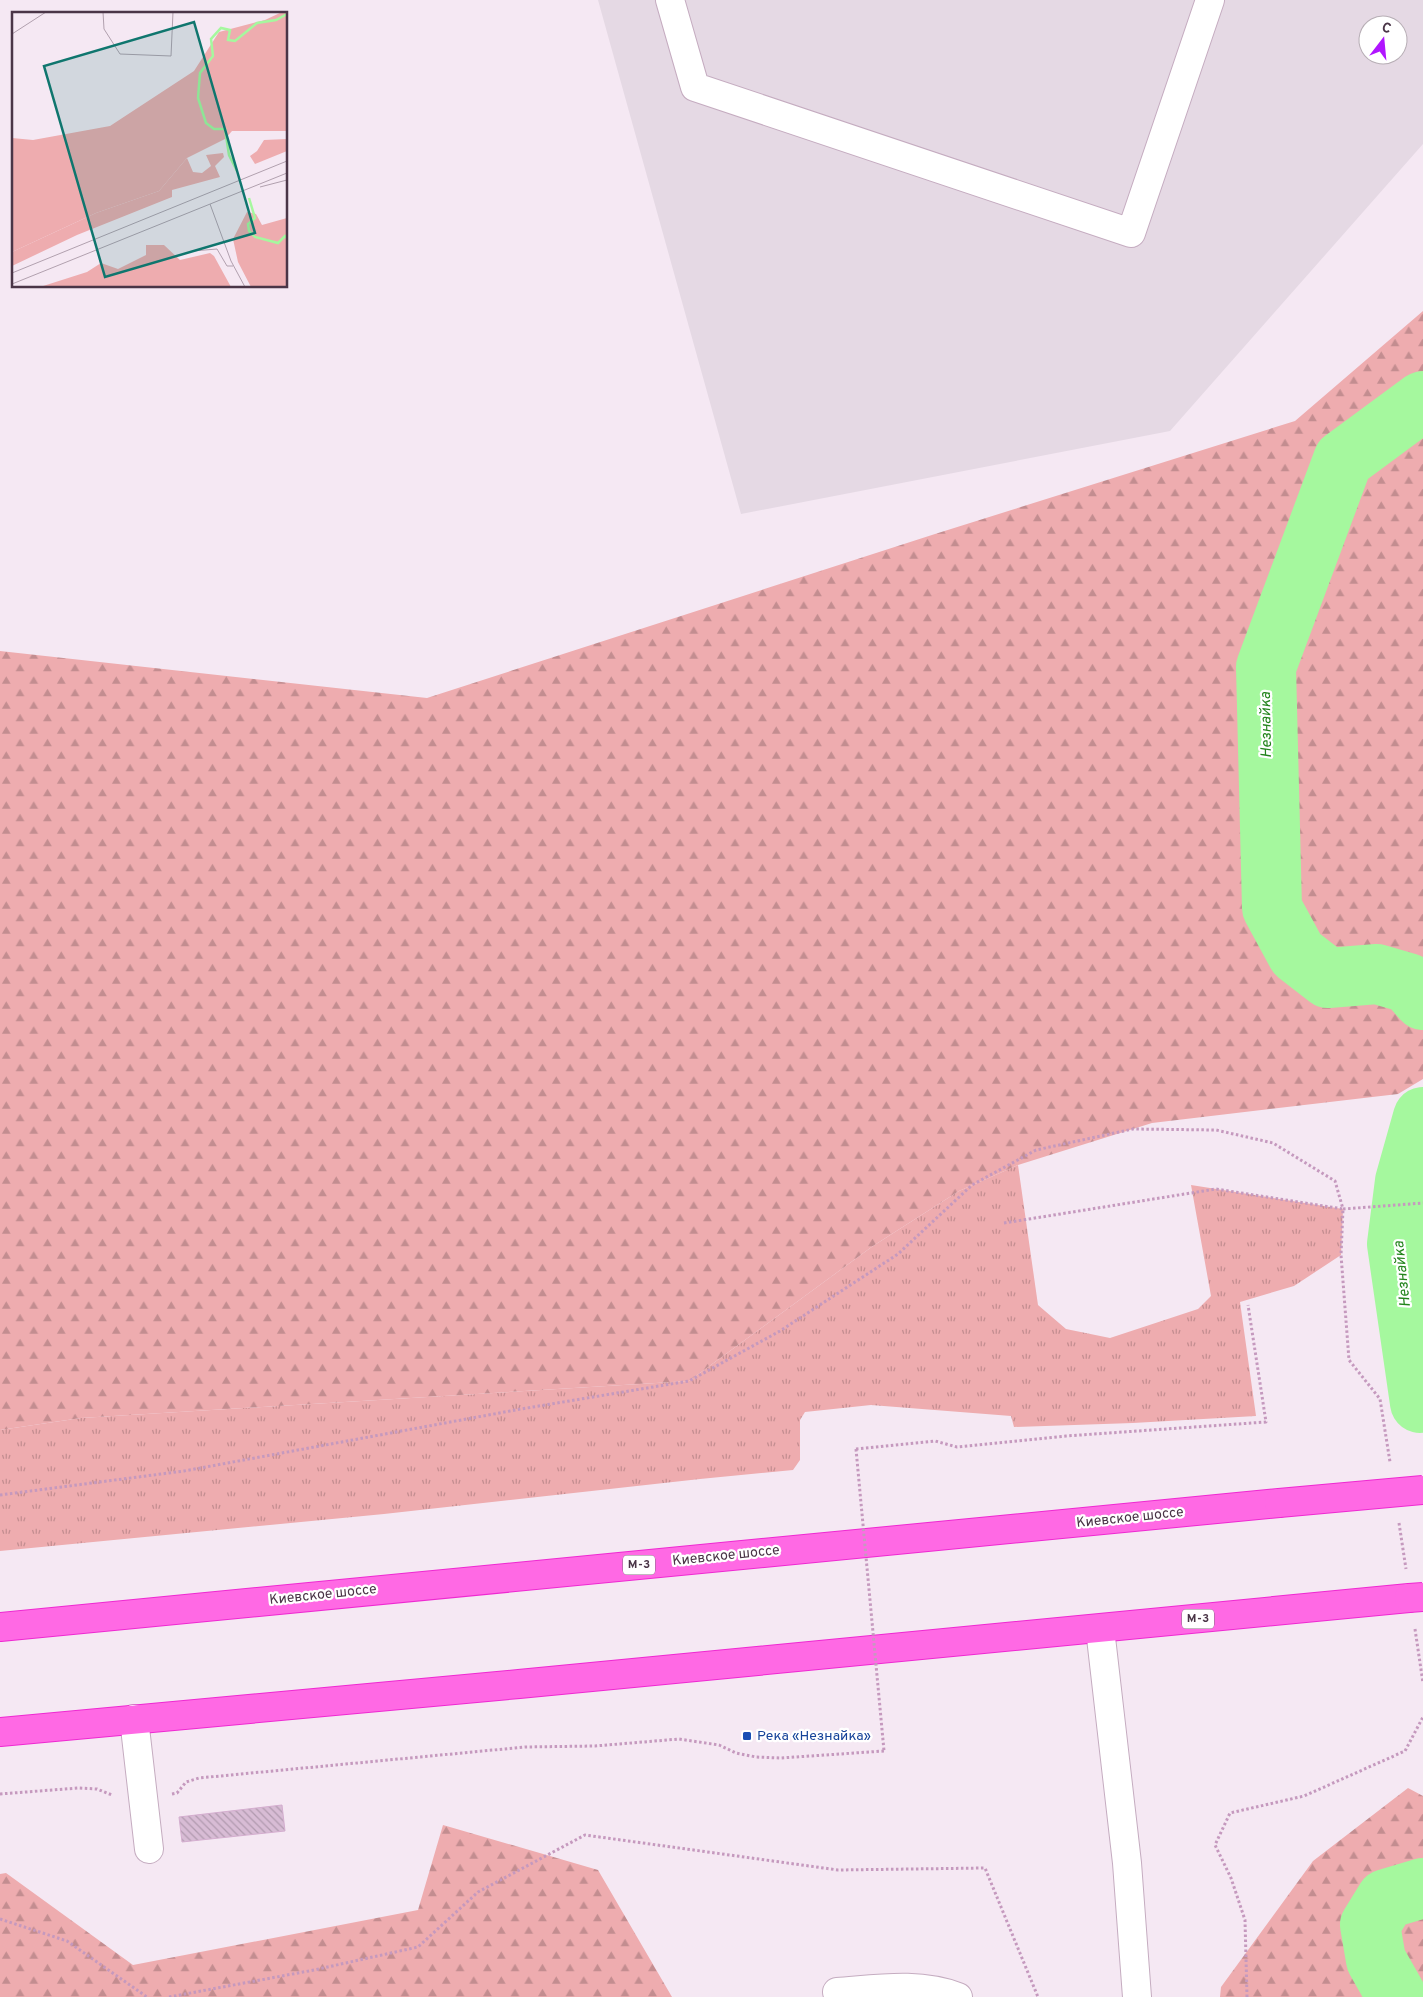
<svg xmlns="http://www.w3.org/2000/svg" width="1423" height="1997" viewBox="0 0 1423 1997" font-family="Overpass,sans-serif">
	<defs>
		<pattern id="grass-tufts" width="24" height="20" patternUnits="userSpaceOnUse" patternTransform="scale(1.25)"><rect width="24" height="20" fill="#eeacaf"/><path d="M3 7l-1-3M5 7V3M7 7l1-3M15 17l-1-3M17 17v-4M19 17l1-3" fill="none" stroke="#c38d90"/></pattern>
		<pattern id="forest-firs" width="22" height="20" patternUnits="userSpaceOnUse" patternTransform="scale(1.25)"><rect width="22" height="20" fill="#eeacaf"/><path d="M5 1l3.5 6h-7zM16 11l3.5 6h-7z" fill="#c38d90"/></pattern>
		<pattern id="building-back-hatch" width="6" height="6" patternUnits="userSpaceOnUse" patternTransform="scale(1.25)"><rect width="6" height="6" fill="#d8bcd5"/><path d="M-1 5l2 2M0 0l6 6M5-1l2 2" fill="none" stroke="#b19aaf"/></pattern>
	</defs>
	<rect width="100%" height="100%" fill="#f5e8f3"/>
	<path fill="#e5d9e4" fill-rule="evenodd" d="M598,0H1423V144L1170,431L741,514ZM1368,25H1398V55H1368Z"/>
	<path fill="url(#grass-tufts)" d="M1018,1165L1038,1305L1066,1329L1110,1338L1198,1309L1211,1296L1191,1185L1343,1209L1341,1255L1294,1286L1240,1302L1256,1416L1133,1423L1014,1427L1011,1416L871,1405L805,1412L800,1420V1460L793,1470L700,1479L384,1514L0,1551V1430L81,1418L689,1381L873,1246L959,1191Z"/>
	<path fill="url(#forest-firs)" d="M1423,311V1079L1398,1094L1152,1123L1018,1165L959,1191L873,1246L689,1381L81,1418L0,1430V651L427,698L935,534L1295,421Z
		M1408,1788L1423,1796V1997H1220L1221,1987L1313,1861Z
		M443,1825L598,1870L672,1997H0V1874L6,1873L133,1965L418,1910Z"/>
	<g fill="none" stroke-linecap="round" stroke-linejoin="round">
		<path stroke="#a5f89e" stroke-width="60" d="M1423,401L1343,460L1266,667L1272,908L1297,954L1328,978L1377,974L1408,983L1423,1000
			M1420,1403L1397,1244L1405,1181L1423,1117
			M1397,1997L1376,1960L1370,1925L1386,1899L1423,1888"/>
	</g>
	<path fill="url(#building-back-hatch)" stroke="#d4aecf" d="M282,1805L285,1831L182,1842L179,1817Z"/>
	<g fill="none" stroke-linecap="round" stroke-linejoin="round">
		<g stroke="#c5acc0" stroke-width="30">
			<path id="minor" d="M670,0L695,87L1131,233L1210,0
				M1100,1629L1127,1863L1137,1997
				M134,1719L149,1849
				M837,1992C878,1989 919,1982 958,1997"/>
		</g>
		<g stroke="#ee29d1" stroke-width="30">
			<path id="highway" d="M0,1627L1279,1503
				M0,1732L519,1684L1409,1598"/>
		</g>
		<path stroke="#c599be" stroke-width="3" stroke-dasharray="2.5 2.5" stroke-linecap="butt" d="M1004,1223L1216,1189L1343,1209L1341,1255L1349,1360L1380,1399L1390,1462
			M856,1449L935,1441L957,1447L1066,1436L1266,1422L1248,1305
			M0,1495L184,1471L521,1409L689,1381L780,1331L898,1254L972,1185L1036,1150L1133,1129L1216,1130L1273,1143L1335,1181L1343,1209L1423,1203
			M1399,1523L1406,1569
			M1415,1629L1423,1683
			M0,1794L78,1788L97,1789L112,1795
			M172,1794L177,1793L186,1782L199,1778L525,1747L595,1746L679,1739L719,1745L736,1753L756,1757L781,1758L884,1751
			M0,1919L67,1941L147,1997
			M169,1997L314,1970L418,1947L478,1892L585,1835L838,1870L985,1868L1038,1997
			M1247,1997L1245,1920L1231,1878L1215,1845L1230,1813L1304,1796L1405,1751L1423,1717"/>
		<use href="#minor" stroke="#fff" stroke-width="28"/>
		<use href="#highway" stroke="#ff69e4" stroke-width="28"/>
		<g stroke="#ee29d1" stroke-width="30" stroke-linecap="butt">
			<path id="highway-bridge" d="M1279,1503L1423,1490
				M1409,1598L1423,1597"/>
		</g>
		<path stroke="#c599be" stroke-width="3" stroke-dasharray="2.5 2.5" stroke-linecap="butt" d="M856,1449L884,1751"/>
		<use href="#highway-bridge" stroke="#ff69e4" stroke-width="28"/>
	</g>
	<rect fill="#1a4fb4" stroke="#fff" stroke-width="2" x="742" y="1731" width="10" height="10" rx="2.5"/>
	<g text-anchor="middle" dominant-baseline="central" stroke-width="4.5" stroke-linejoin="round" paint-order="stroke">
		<g fill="#fff" stroke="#80727e" stroke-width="1">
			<rect x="623" y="1555.5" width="32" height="19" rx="4"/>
			<rect x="1182" y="1609.5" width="32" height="19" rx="4"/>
		</g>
		<g font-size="12" font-weight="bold" fill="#4a3547">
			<text x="639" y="1565">М-3</text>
			<text x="1198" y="1619">М-3</text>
		</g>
		<g font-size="14" fill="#4a3547" stroke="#fff">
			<text transform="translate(1130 1518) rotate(-6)">Киевское шоссе</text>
			<text transform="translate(726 1556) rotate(-6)">Киевское шоссе</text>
			<text transform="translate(323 1595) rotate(-6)">Киевское шоссе</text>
		</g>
		<g font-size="14" fill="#164399" stroke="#fff" text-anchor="start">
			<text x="757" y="1736">Река «Незнайка»</text>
		</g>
		<g font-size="15" font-style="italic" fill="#23841c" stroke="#fff">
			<text transform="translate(1267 725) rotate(-91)">Незнайка</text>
			<text transform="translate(1403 1274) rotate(-96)">Незнайка</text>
		</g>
	</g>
	<g transform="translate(12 12)">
		<rect width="275" height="275" fill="#f5e8f3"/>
		<path d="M275,127V139L243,152L238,144L245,139L252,128ZM211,141L212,145L203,154L208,165L160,178V185L65,223L0,254V240L84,201L147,179L175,146L181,160L190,161L199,154L194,143Z" fill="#eeacaf"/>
		<path d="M270,0H275V119H220L213,127L175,146L147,179L84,201L0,240V126L21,128L98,114L182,59L207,20L253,8ZM235,200L244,202L250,213L275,206V275H239L226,250L221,227ZM134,233H152L168,248L198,241L202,244L219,275H28L75,260L89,251L106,257L134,243Z" fill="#eeacaf"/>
		<path fill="none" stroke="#a5f89e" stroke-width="2.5" d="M225,159L217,143L213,117H202L194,111L186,86L188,61L201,44L199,27L209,16L218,18L216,28L223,29L245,11L264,8L275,2M237,186L243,206L236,212L237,219L243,225L266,231L273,224L275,226"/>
		<path fill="none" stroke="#b1a0ae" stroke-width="1" d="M91,0L92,17L108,42L159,44L161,0M0,22L34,0M248,175L275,168M198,192L219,249L233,275M181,239L205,237L215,254H221M0,261L275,149M0,272L275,161"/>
		<path fill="#0f766e" fill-opacity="0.15" stroke="#0f766e" stroke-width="2.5" d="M182,10L243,221L93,265L32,54Z"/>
		<rect width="275" height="275" fill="none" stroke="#4a3547" stroke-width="2.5"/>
	</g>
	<g transform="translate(1383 40) rotate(16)"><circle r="24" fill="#ffffff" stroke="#b7aeb5"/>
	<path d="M0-4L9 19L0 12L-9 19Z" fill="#b015ff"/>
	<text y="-8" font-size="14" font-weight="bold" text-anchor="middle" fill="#4a3547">С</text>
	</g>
</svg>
